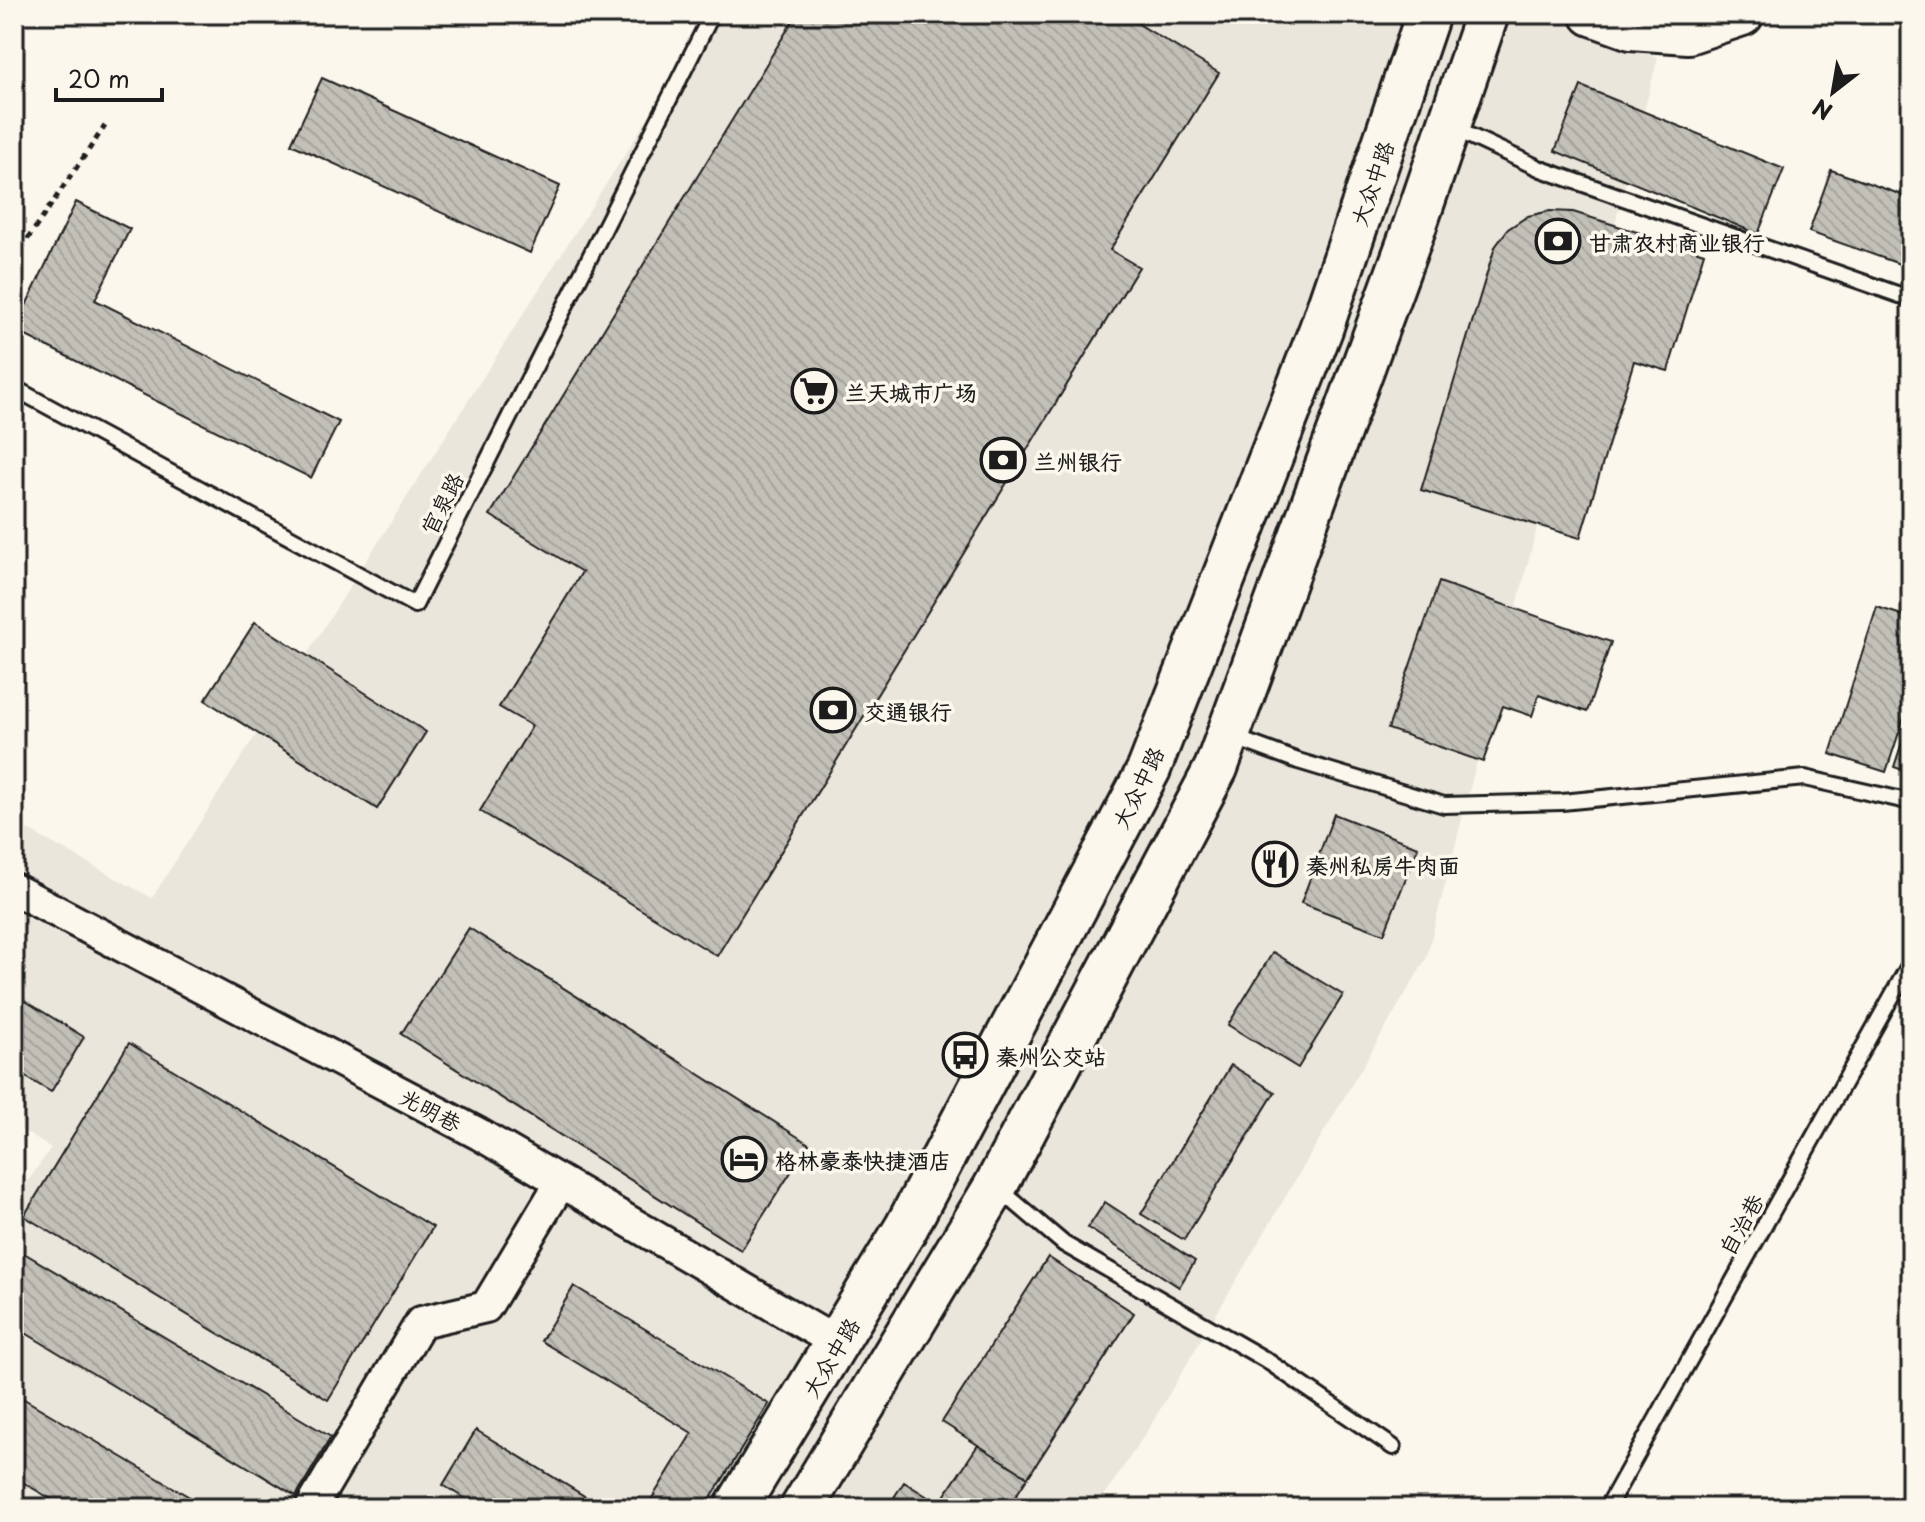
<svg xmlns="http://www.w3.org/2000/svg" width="1925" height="1522" viewBox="0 0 1925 1522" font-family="'Playpen Sans','LXGW WenKai TC',sans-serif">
	<defs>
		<pattern id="building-back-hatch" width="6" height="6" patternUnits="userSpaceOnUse" patternTransform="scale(2)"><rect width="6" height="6" fill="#c3c0b8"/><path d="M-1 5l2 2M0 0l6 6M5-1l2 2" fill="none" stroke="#a7a49e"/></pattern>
	</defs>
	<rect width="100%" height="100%" fill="#fbf7ec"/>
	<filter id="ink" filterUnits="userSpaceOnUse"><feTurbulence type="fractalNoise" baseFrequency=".0125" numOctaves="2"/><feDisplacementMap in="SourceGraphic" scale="16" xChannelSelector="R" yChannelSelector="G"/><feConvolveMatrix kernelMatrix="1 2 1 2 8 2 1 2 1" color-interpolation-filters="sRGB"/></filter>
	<g filter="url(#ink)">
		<path fill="#eae6dc" d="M714,14H1536L1658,57L1426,959L1149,1428L1096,1508H14V1201L51,1148L14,1125V822L152,898Z"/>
		<path fill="url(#building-back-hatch)" stroke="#1c1c1c" stroke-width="2" d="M797,14H1122L1219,73L1110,250L1139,267L717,956L480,811L532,726L499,707L582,572L490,515Z
			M322,78L560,186L530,253L291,144Z
			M1581,86L1784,169L1758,234L1555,151Z
			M1831,170L1911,198V268L1809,232Z
			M76,202L130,229L95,300L339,422L311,478L14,330Z
			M1550,211L1573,212L1704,253L1668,371L1634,361L1580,538L1421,490L1495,247L1508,229L1528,216Z
			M1439,582L1611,642L1587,712L1539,695L1532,716L1503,706L1483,762L1388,729Z
			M1877,607L1911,618V696L1886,772L1830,754Z
			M255,622L426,732L377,809L205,700Z
			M1910,718H1911V773L1894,767Z
			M1334,814L1418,847L1384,934L1301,903Z
			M469,928L809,1144L741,1250L401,1034Z
			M1273,952L1343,995L1298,1068L1228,1025Z
			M14,994L84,1037L51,1092L14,1070Z
			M129,1043L433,1227L328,1400L24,1216Z
			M1231,1065L1275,1092L1184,1240L1141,1214Z
			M1105,1202L1195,1261L1179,1287L1088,1228Z
			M14,1247L331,1437L296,1496L14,1326Z
			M1048,1257L1134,1313L1028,1477L942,1422Z
			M574,1286L769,1404L705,1508H646L692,1433L541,1341Z
			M14,1393L208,1508H66L14,1477Z
			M476,1430L604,1508H480L443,1485Z
			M978,1445L1028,1477L1008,1508H945L939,1504Z
			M904,1482L939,1504L945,1508H887Z"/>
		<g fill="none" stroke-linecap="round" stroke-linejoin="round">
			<g stroke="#1c1c1c" stroke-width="20">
				<path id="lane" d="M1451,127L1541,169L1911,299
					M14,388L415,605L712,14
					M1230,736L1298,761L1444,805L1562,802L1805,778L1911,802
					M999,1189L1064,1244L1266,1360L1393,1447
					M1607,1508L1911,962"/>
			</g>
			<g stroke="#1c1c1c" stroke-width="36">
				<path id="street" d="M14,889L479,1134L839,1344
					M311,1508L421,1322L486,1307L561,1182"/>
			</g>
			<g stroke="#1c1c1c" stroke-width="48">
				<path id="secondary" d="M1592,14L1631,28L1688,32L1742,14
					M736,1508L906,1228L1149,769L1321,329L1428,14
					M802,1508L995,1187L1216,768L1414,228L1487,14"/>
			</g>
			<path stroke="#1c1c1c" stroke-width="5" stroke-dasharray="6 6" stroke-linecap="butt" d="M14,259L105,126"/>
			<use href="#lane" stroke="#fbf7ec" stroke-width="14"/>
			<use href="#street" stroke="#fbf7ec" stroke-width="30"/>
			<use href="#secondary" stroke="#fbf7ec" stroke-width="42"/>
		</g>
	</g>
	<defs>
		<g id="bank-ring" transform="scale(2.3)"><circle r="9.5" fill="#fbf7ec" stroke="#1c1c1c" stroke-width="1.5"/><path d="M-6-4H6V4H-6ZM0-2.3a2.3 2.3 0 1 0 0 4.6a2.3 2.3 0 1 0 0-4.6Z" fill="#1c1c1c"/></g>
		<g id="supermarket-ring" transform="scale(2.3)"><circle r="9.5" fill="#fbf7ec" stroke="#1c1c1c" stroke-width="1.5"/><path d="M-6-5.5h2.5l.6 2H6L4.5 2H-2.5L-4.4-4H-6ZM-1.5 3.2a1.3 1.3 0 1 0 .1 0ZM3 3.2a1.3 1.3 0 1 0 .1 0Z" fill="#1c1c1c"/></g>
		<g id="restaurant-ring" transform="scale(2.3)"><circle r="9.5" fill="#fbf7ec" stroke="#1c1c1c" stroke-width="1.5"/><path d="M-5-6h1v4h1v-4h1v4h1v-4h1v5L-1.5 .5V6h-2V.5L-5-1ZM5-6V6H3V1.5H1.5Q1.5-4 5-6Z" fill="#1c1c1c"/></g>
		<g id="bus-ring" transform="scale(2.3)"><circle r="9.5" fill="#fbf7ec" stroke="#1c1c1c" stroke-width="1.5"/><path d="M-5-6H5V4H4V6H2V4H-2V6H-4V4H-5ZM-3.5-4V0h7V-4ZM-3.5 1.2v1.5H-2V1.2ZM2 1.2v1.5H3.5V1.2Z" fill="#1c1c1c"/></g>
		<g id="hotel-ring" transform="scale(2.3)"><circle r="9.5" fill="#fbf7ec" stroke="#1c1c1c" stroke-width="1.5"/><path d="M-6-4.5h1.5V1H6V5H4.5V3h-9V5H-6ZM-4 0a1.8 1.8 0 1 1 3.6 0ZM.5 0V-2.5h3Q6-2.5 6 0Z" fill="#1c1c1c"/></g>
	</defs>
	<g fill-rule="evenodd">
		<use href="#bank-ring" x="1558" y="241"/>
		<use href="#supermarket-ring" x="814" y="391"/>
		<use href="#bank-ring" x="1003" y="460"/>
		<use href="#bank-ring" x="833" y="710"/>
		<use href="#restaurant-ring" x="1275" y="864"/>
		<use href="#bus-ring" x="965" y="1055"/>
		<use href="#hotel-ring" x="744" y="1159"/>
	</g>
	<g text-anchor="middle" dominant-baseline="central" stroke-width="7" stroke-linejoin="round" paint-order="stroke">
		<g font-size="22" fill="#1c1c1c" stroke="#fbf7ec">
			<text transform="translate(1371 183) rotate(-71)">大众中路</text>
			<text transform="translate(441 503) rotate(-63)">官泉路</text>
			<text transform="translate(1137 787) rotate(-64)">大众中路</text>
			<text transform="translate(431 1109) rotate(28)">光明巷</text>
			<text transform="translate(1740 1224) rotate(-61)">自治巷</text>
			<text transform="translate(830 1357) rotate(-59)">大众中路</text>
		</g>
		<g font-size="22" font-weight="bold" fill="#1c1c1c" stroke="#fbf7ec" text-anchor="start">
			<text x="1589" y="241">甘肃农村商业银行</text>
			<text x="845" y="391">兰天城市广场</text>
			<text x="1034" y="460">兰州银行</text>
			<text x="864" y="710">交通银行</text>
			<text x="1306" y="864">秦州私房牛肉面</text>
			<text x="996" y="1055">秦州公交站</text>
			<text x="775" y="1159">格林豪泰快捷酒店</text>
		</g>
	</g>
	<rect width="1925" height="1522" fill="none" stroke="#fbf7ec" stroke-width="48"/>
	<rect x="24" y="24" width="1877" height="1474" fill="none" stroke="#1c1c1c" stroke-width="3" filter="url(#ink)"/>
	<g transform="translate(1833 92) rotate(211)" stroke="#fbf7ec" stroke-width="6" paint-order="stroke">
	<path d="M0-6L14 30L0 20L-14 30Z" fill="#1c1c1c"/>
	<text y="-12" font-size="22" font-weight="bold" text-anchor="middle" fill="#1c1c1c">N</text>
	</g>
	<path d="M56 88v12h106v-12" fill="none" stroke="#1c1c1c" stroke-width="4"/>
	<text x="68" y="88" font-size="24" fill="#1c1c1c" stroke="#fbf7ec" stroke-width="6" paint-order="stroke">20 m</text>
</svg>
